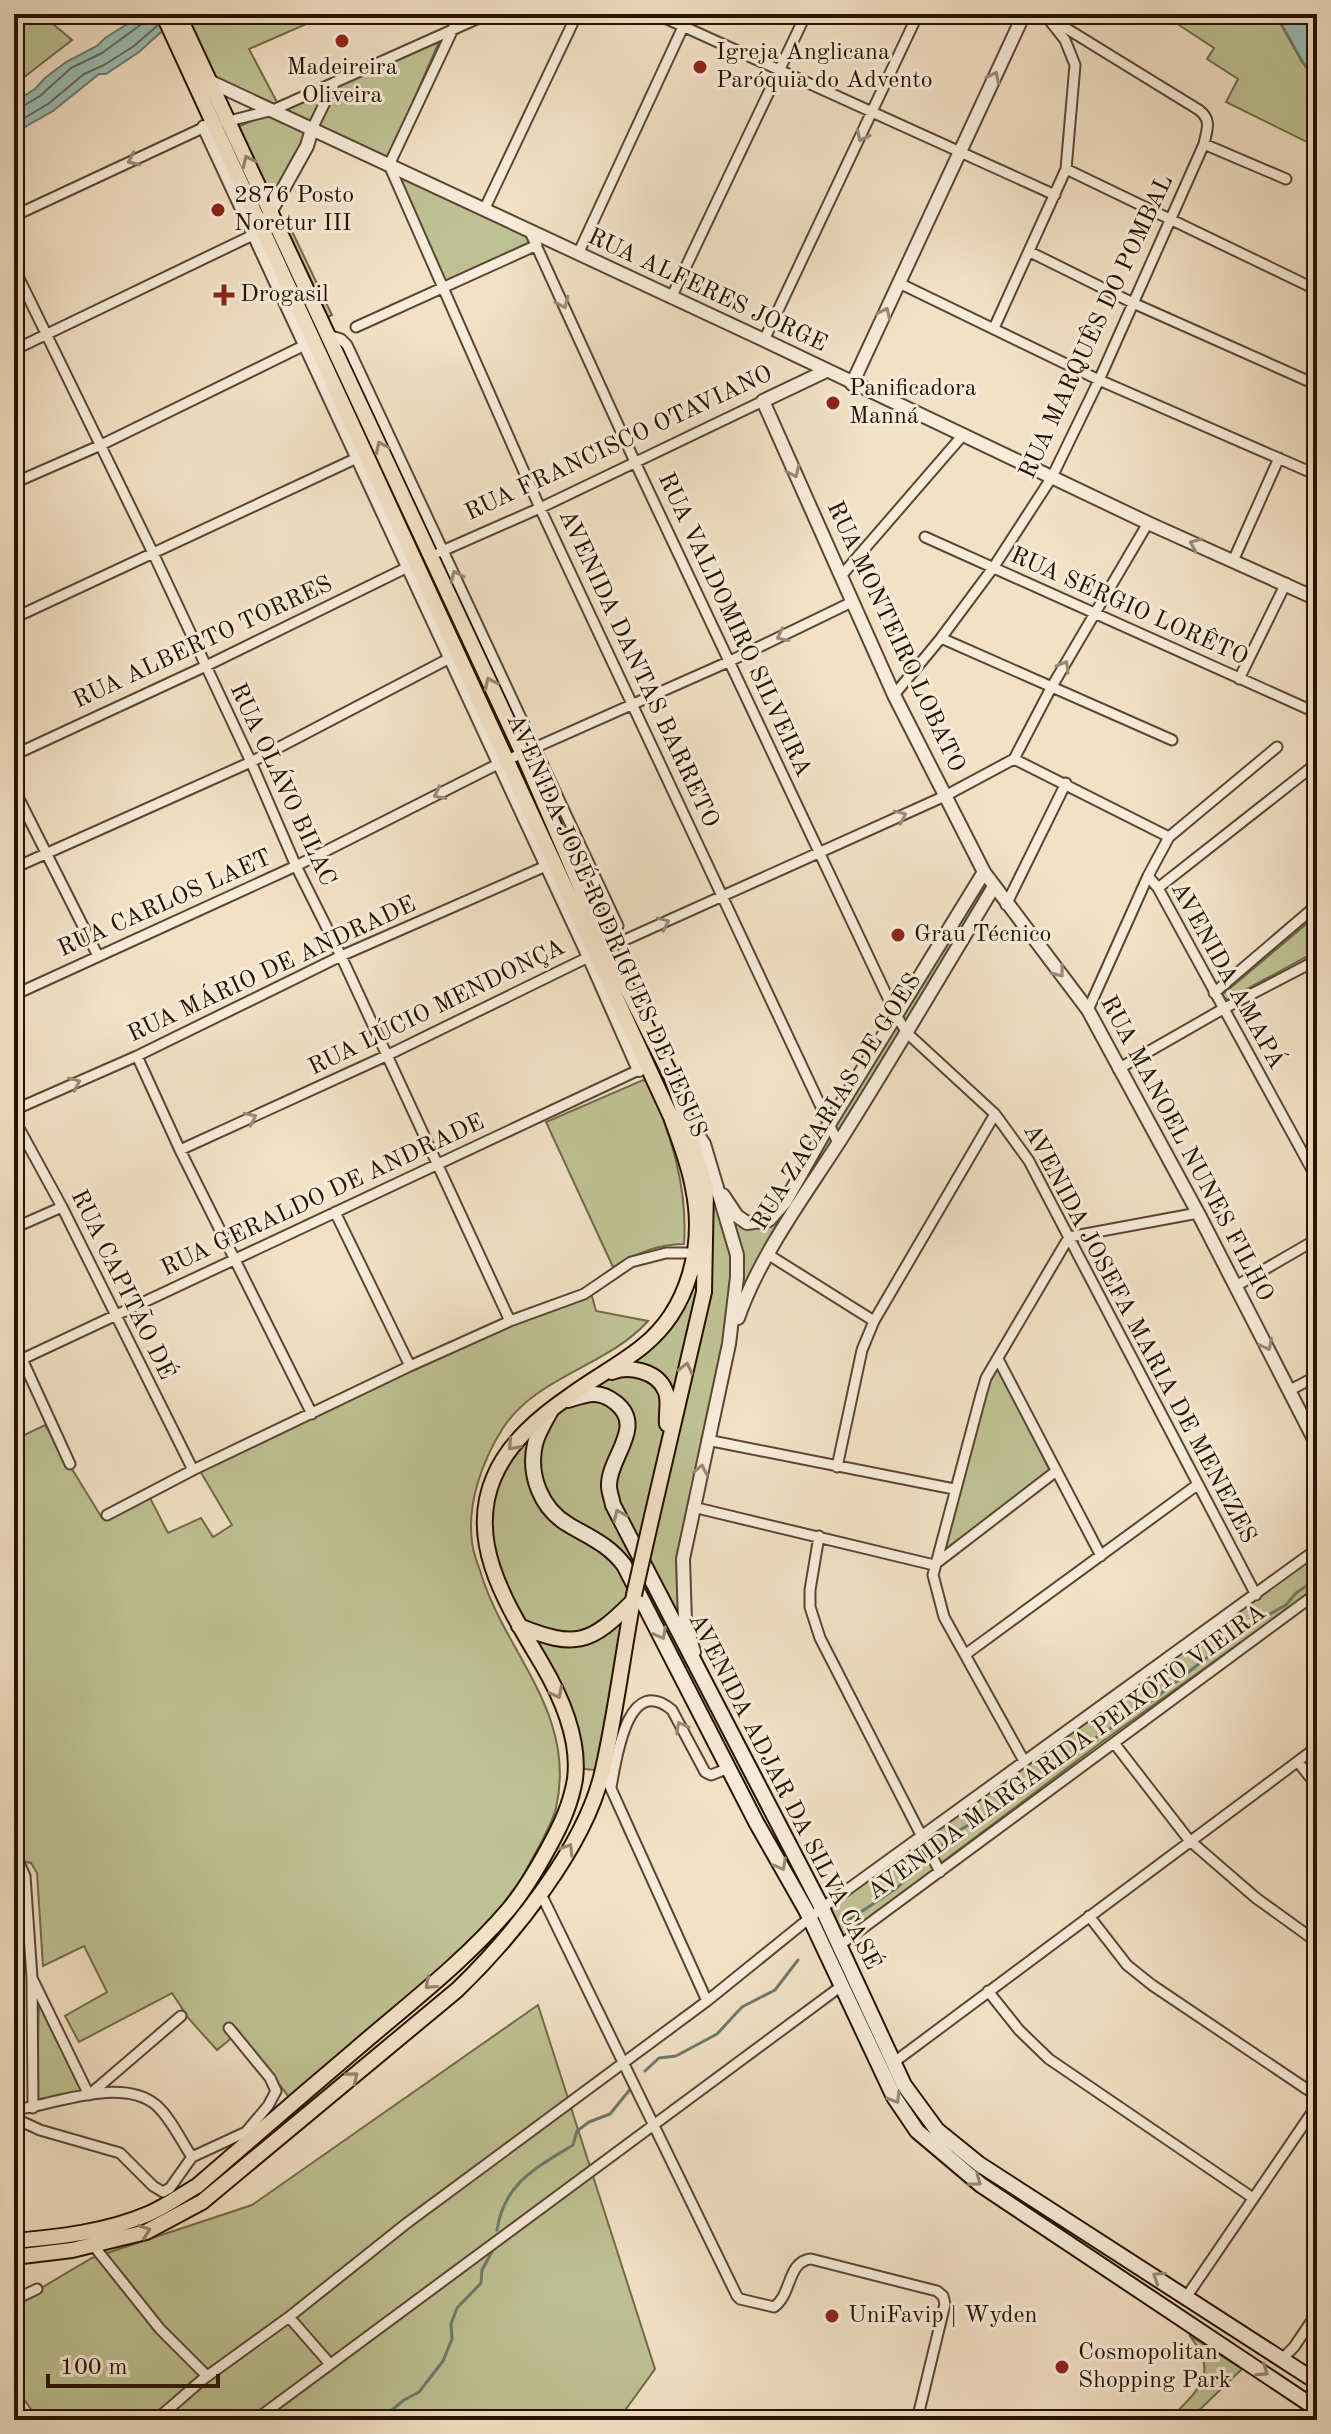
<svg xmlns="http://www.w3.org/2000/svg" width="1331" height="2434" viewBox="0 0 1331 2434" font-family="'Old Standard TT',serif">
	<rect width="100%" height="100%" fill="#f3e1c6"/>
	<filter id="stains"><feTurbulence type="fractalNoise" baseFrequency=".0025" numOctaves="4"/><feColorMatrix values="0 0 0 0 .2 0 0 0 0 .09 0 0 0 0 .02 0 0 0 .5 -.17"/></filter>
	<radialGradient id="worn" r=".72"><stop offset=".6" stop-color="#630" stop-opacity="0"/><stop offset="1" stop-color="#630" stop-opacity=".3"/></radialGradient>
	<path fill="#bec293" stroke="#726a4a" stroke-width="2" d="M14,14H41L72,40L14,85Z
		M218,14H329L249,49L279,106L273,109L212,80L183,25Z
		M1169,14H1275L1302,62L1317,82V147L1226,102L1238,79L1207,59L1214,48L1179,25Z
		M443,33L387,161L315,128L336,83Z
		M333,84L312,127L276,110Z
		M273,112L311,129L271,209L235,128Z
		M401,175L526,234L531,243L444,282L399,178Z
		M290,227L332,315L324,319L286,237Z
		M983,873L993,888L756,1278L729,1344L693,1511L685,1622L641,1558L603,1771L576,1768L573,1743L519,1626L486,1533L492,1481L533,1425L560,1402L633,1354L682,1300L713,1179L740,1211L750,1218L773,1214Z
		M1317,915V951L1227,1000L1222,995Z
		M643,1080L650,1084C671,1136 688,1188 684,1244C657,1244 636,1254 613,1267L546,1122Z
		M591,1293L596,1311L648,1321C608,1366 537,1376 503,1428C482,1461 467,1503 472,1542C473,1554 479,1566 482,1577C508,1656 577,1715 556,1808C552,1823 543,1839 536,1852C529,1864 523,1877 516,1889C486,1932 444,1966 405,1999C366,2032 328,2065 289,2097L239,2032L217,2050L189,2019L172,1993L79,2042L65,2016L107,1992L84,1946L43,1966L37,1873L31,1863L14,1859V1440L45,1425L102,1518L149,1496L168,1533L201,1518L213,1537L232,1525L200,1471C330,1410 456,1344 591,1293Z
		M998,1367L1050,1471L939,1558L989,1380Z
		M1317,1554V1587L1102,1742L941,1863L925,1838Z
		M918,1843L934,1871L842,1939L826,1908Z
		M39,1992L84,2092L37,2103Z
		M538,2005L655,2369L618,2420H39L14,2386V2304L92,2258L252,2205Z
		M1189,2335L1242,2369L1189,2420H1169C1198,2389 1221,2375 1189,2335Z"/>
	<path fill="#9bbeb5" stroke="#6d796d" stroke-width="2" d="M150,14H218L160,33L139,52L106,74H99L53,111L14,133V102L35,89L45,78L66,62L97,46L105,38L137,18Z
		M1276,14H1317V80L1303,62Z"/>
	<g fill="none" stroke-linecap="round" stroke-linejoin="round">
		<path stroke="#61685a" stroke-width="2" d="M14,108H20L40,96L71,68L102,53L143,23L146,14
			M14,124L48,104L84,74L104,65L134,46L158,25"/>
		<path stroke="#6d796d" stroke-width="3" d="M937,1851L951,1835L995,1810L1029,1781L1052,1772L1080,1748L1146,1705L1209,1656L1230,1644L1248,1626L1286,1605L1296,1593L1317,1579
			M843,1924L898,1887L919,1866
			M645,2071L659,2058L676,2056L717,2034L742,2007L775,1990L798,1960
			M497,2230C504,2183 536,2168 573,2145L577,2131L589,2122L610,2114L632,2087
			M380,2420L404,2400L419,2392L443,2361L452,2339L451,2324L457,2308L481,2283L482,2270L494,2248"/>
		<g stroke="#5a4632" stroke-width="13">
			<path id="minor" d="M656,14L1055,195
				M454,27L389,165L540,508L838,1143
				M225,122L273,110L488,14
				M312,129L335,82
				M1204,144L1286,179
				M1066,169L1317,290
				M484,210L577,14
				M14,216L207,126
				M530,232L635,462L896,1015L907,1033L995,1114L1029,1161L1256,1595
				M1030,252L1133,303L1317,385
				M578,254L689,14
				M14,268L153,553L251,762L296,866L341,956L510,1321
				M899,283L1099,380L1317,475
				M671,298L806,14
				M356,327L537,245
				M994,328L1066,169L1075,65L1065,40L1050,21
				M328,335L341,339L347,345L618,926
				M764,340L918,14
				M14,350L255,234
				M14,483L101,445L305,345
				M925,537L1317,713
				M440,552L540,508L763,401
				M1233,561L1279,458
				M841,576L963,435
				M14,618L357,458
				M941,638L1172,740
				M1239,679L1286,583
				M894,695L941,638L993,568L1052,477L1099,380L1204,144C1207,129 1212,120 1199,110L1043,14
				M14,755L206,666L408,567
				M1014,759L1051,688L1148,523
				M1014,759L1169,837
				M14,789L98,956
				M14,868L251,762L450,658
				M1148,876L1158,888L1317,1179
				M1158,888L1317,763
				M1006,905L1066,783
				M1214,993L1317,905
				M14,995L296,866L498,764L728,662L852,602
				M1088,1010L1148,876L1169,837L1277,747
				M137,1056L180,1150L312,1414
				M1118,1069L1223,1009L1317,960
				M14,1110L137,1056L341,956L546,866
				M14,1119L62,1207L193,1470
				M180,1150L388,1055L607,948L945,796L1014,759
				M335,1212L410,1366
				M14,1228L62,1207
				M769,1255L874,1321
				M1236,1286L1317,1239
				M22,1359L70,1464
				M998,1359L1101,1556
				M14,1363L645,1067
				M1290,1390L1317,1376
				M707,1440L954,1489
				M837,1467L862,1350L874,1321L995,1114
				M693,1507L934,1565L1055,1472
				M107,1515L193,1470L410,1366L510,1321L584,1294L631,1262L666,1253H695
				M819,1536L810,1590V1607L820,1638L940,1872
				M966,1654L1197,1485
				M1114,1743L1189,1840L1256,1898L1317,1942
				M1024,1761L944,1617L933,1575L981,1395L986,1378L1069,1237L1198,1213
				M1298,1762L1317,1786
				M611,1787C616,1761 627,1672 672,1710L705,1772L711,1775L729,1768
				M14,1862L20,1865L25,1876L32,1978L33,2108
				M541,1894L737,2296L740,2299L774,2307C792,2295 787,2261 811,2259L937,2291L943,2296L945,2304L917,2420
				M1089,1916L1127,1965L1152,1985L1317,2096
				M840,1945L1317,1593
				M32,1978L89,2095L181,2016
				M988,1991L1019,2030L1049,2059L1253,2198
				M707,2001L822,1908L1317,1549
				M893,2063L1317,1747
				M14,2110C53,2105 121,2076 156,2105C171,2118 181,2141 192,2157
				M14,2118L40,2130L120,2153L153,2186L163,2192L170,2188L192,2157L246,2132L268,2106L276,2091L270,2078L229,2028
				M93,2245L160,2329L207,2376
				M1187,2296L1317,2105
				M14,2300L37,2289
				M289,2317L330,2364
				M1282,2359L1294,2347L1317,2313
				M156,2420L202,2380L289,2317L407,2223L707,2001L603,1771
				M255,2420L840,1987"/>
		</g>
		<g stroke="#5a4632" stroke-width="16">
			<path id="tertiary" d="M211,82L764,340L1148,523L1317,599
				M204,127L589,957L639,1070
				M267,218L307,146L312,129
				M826,371L763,401L894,695L984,872L1088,1010L1198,1213L1317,1445
				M852,384L1024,14
				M690,1123L704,1144L737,1255V1277L729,1344L683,1559L685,1622L694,1652
				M723,1195L737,1216L747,1223L769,1220L785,1202L828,1126L984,872
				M738,1318C760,1255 805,1195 841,1139C893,1056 943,972 993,888"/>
		</g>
		<g stroke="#271200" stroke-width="18">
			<path id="secondary" d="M568,1400C587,1394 599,1389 616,1403C646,1427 608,1458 609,1486C609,1492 612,1499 613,1505L822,1908L904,2085L937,2130L979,2164L1317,2382
				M551,1410C546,1420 538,1432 535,1444C528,1475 541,1509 569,1525C591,1538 609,1545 624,1565L756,1822L806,1910L894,2097L917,2131L981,2185L1317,2409"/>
		</g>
		<g stroke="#271200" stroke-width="18">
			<path id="primary" d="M178,14L523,754L607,948L673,1080L684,1113L706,1189L704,1292L652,1516
				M612,1372C629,1365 657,1371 665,1390C670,1399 666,1413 667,1424
				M519,1626C576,1649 590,1644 633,1601
				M14,2241C59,2237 106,2232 148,2214C165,2207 181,2195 197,2186C249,2141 302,2095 355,2050C407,2005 464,1962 509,1909C525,1890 537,1869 549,1847C561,1825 571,1804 575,1779C580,1739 562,1698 542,1664C510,1609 465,1544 494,1477C509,1442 539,1417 571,1395C594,1378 621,1364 643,1346C689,1309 705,1245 693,1188C689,1164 679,1140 671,1117L163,14
				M14,2257L72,2250L146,2232L202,2202L457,1990C512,1937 587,1845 603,1769C616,1712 623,1652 634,1595"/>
		</g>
		<use href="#minor" stroke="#f7ecda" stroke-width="9"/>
		<use href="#tertiary" stroke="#f7ecda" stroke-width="12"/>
		<use href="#secondary" stroke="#f7ecda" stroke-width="14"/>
		<use href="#primary" stroke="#f3e1c6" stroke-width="14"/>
		<g stroke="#271200" stroke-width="18" stroke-linecap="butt">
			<path id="primary-bridge" d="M634,1595L652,1516"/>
		</g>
		<use href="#primary-bridge" stroke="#f3e1c6" stroke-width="14"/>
	</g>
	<defs><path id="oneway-chevron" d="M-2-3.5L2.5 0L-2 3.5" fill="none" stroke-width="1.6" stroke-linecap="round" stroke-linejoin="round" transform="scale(2)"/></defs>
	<g stroke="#998a78">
		<use href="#oneway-chevron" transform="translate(994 77) rotate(-64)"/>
		<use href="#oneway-chevron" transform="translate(862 136) rotate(116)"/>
		<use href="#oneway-chevron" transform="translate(133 160) rotate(155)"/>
		<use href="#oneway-chevron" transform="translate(563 303) rotate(66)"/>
		<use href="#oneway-chevron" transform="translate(885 313) rotate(-65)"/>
		<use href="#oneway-chevron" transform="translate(794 472) rotate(66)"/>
		<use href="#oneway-chevron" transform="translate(1195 544) rotate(-156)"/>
		<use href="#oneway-chevron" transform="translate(456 576) rotate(-114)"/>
		<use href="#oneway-chevron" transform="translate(782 636) rotate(154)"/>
		<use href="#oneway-chevron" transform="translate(1064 666) rotate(-60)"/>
		<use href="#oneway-chevron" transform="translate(439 794) rotate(153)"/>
		<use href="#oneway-chevron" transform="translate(901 816) rotate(-24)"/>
		<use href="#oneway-chevron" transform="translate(664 923) rotate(-24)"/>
		<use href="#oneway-chevron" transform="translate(1059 972) rotate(52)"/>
		<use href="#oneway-chevron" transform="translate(75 1083) rotate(-24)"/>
		<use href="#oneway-chevron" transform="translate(251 1118) rotate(-25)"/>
		<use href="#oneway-chevron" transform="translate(1267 1345) rotate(63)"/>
		<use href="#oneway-chevron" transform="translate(701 1470) rotate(-79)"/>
		<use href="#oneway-chevron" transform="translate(619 1515) rotate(-114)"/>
		<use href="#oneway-chevron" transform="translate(661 1634) rotate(62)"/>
		<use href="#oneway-chevron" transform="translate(681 1727) rotate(-118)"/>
		<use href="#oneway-chevron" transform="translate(781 1865) rotate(61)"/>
		<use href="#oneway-chevron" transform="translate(895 2098) rotate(59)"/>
		<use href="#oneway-chevron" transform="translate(976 2181) rotate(37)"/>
		<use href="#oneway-chevron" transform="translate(1158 2277) rotate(-147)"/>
		<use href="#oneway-chevron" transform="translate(1263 2371) rotate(34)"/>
	</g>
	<g stroke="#97846d">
		<use href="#oneway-chevron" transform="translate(248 161) rotate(-115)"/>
		<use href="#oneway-chevron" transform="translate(381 447) rotate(-115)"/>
		<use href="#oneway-chevron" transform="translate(490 683) rotate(-115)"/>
		<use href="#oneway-chevron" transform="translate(686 1368) rotate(-77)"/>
		<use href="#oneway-chevron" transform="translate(513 1445) rotate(132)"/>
		<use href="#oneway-chevron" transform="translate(557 1693) rotate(63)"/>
		<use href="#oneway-chevron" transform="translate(568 1849) rotate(-59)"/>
		<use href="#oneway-chevron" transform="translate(430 1984) rotate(138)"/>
		<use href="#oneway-chevron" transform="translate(353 2077) rotate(-40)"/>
		<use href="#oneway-chevron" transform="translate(145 2231) rotate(-20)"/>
	</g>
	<g fill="#8f2418" stroke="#f7ecda" stroke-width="3">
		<circle cx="342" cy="41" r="8"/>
		<circle cx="700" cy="67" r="8"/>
		<circle cx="218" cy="210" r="8"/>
		<path d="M220 283h8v8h8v8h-8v8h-8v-8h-8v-8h8z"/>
		<circle cx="833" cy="403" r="8"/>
		<circle cx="898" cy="935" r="8"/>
		<circle cx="832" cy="2316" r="8"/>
		<circle cx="1062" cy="2367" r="8"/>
	</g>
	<g text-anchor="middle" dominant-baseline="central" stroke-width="6" stroke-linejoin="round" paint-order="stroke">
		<g font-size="24" fill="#271200" stroke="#f7ecda" text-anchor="start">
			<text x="716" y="53">Igreja Anglicana<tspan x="716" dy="28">Paróquia do Advento</tspan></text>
			<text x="342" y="68" text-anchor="middle">Madeireira<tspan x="342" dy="28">Oliveira</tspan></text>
			<text x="234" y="196">2876 Posto<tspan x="234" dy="28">Noretur III</tspan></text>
			<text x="240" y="295">Drogasil</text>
			<text x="849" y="389">Panificadora<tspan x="849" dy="28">Manná</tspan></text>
			<text x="914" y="935">Grau Técnico</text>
			<text x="848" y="2316">UniFavip | Wyden</text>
			<text x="1078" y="2353">Cosmopolitan<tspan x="1078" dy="28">Shopping Park</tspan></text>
		</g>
		<g font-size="24" fill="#271200" stroke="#f7ecda">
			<text transform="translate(707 291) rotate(25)">RUA ALFERES JORGE</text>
			<text transform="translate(1097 327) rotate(-65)">RUA MARQUÊS DO POMBAL</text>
			<text transform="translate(619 444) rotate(-25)">RUA FRANCISCO OTAVIANO</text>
			<text transform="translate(1129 607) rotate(24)">RUA SÉRGIO LORÊTO</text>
			<text transform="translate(734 625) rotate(65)">RUA VALDOMIRO SILVEIRA</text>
			<text transform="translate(895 637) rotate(65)">RUA MONTEIRO LOBATO</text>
			<text transform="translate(203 643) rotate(-25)">RUA ALBERTO TORRES</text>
			<text transform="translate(638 669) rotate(65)">AVENIDA DANTAS BARRETO</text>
			<text transform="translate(282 785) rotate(65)">RUA OLÁVO BILAC</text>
			<text transform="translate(165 904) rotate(-24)">RUA CARLOS LAET</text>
			<text transform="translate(606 926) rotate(66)">AVENIDA JOSÉ RODRIGUES DE JESUS</text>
			<text transform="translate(272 970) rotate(-25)">RUA MÁRIO DE ANDRADE</text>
			<text transform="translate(1227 976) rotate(61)">AVENIDA AMAPÁ</text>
			<text transform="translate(437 1008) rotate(-26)">RUA LÚCIO MENDONÇA</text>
			<text transform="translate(837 1102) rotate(-58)">RUA ZACARIAS DE GOES</text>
			<text transform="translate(1186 1149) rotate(62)">RUA MANOEL NUNES FILHO</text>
			<text transform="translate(323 1196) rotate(-25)">RUA GERALDO DE ANDRADE</text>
			<text transform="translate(122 1285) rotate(64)">RUA CAPITÃO DÉ</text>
			<text transform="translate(1139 1334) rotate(62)">AVENIDA JOSEFA MARIA DE MENEZES</text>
			<text transform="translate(1067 1753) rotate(-36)">AVENIDA MARGARIDA PEIXOTO VIEIRA</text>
			<text transform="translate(784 1792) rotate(63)">AVENIDA ADJAR DA SILVA CASÉ</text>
		</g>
	</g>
	<rect width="1331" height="2434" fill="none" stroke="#f3e1c6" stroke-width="48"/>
	<rect x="16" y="16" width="1299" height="2402" fill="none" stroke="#271200" stroke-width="4"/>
	<rect x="24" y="24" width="1283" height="2386" fill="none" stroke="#271200" stroke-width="2"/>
	<path d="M48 2374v12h170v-12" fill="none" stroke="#271200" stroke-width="4"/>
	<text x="60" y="2374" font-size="24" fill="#271200" stroke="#f7ecda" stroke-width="6" paint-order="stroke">100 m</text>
	<rect width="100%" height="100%" filter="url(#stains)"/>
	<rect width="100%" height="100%" fill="url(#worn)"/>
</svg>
